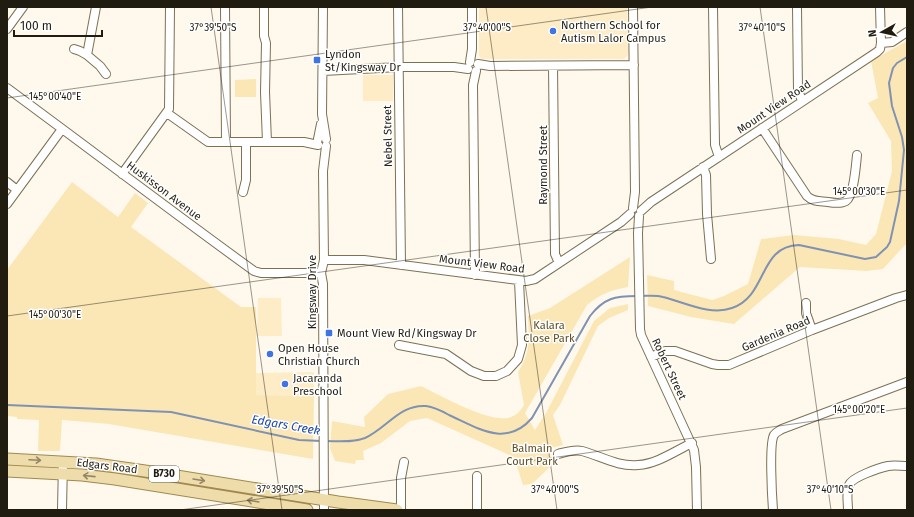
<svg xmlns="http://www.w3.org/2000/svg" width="914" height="517" viewBox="0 0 914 517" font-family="'Fira Sans',sans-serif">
	<rect width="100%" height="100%" fill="#fef9ec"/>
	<path fill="#fdecc5" d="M479,7H627L628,55L624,59H482L479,56Z
		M363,75H393V101H363Z
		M258,298H281L282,336H257Z
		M314,372V396L256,395V373Z"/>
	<path fill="#fbe7b6" d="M907,41V243L883,269L867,271L800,267L734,324L691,317L648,306L647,275L674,281V290L712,300L724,296L748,284L761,239L794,235L839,239L866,245L876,234L892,171L891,141L868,103L878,98L871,61Z
		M256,79V97H235V80Z
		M72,182L118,217L135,193L148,203L131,227L241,307H256V395L314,396L313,459L109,424L62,420L60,451H38L39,420L17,419V417L7,416V270Z
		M630,257L628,287C612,290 600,294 587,305L525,413L535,430L546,413L594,321L610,308L628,304V310L609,318L598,326L560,405L553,415L563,445L551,448L549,453L554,463L532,484L523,485L514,457L427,418L410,421L381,443L363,451L364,460H356L355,464L335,461L330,448L332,421L365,427L364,417L388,394L421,386C440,395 492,425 511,417C517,415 521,410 524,405L518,372C531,352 529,338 528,316L550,308Z"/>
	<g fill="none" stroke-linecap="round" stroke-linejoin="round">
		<path stroke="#8092b1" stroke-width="2" d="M641,296C649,296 656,295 663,297C684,302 710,316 732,308C768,296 758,246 799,245L865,259L876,257L887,247L890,242L899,201L904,150L902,137L892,106L889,83L893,68L897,63L907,57
			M7,405L171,412L299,440L321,441
			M325,441C338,441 352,443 365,438C387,428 400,404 426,406C434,407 442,411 449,415C478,428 506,448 532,418L590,316C604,298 615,296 637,296"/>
		<g stroke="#7d7154" stroke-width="10">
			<path id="minor" d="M96,7L87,55L100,66L106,74
				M225,7L226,142
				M264,7V36L266,43L265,92L267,142
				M323,7L322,114L326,139
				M398,7L401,265
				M713,7L715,145L719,157
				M797,7L798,90L802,101
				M880,7L881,43
				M7,29L23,7
				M74,49L80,51L87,55
				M470,62L472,49V7
				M478,64L490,66L634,65
				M553,66L555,254L559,263
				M323,71L399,67H454L468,69
				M7,88C90,149 171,211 254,271L261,273H321
				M167,113L208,142H304L318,145
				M762,128L807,196C813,202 820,201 828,202C834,203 841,204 846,201C854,196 856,164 857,155
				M318,139L321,124
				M703,167L706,175L707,214L711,259
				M122,174L169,109L170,7
				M7,182L17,190
				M243,192L246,180V142
				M7,204L62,129
				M633,208L635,192L633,7
				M641,211L651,202L877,52L880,49L881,43L892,42L907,32
				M639,216L638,233L640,329L641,335L694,450L696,467L697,510
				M324,260H364L526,281L535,279L544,273L621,222L630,214
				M475,275L473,85L476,71
				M806,303V313L812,330
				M399,345L446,354L471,371L484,376H496L507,371L518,359L522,345L519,281
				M651,357L665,351H675L712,364L718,365H729L812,330L896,298L907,295
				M558,454C566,452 574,449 582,451C601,456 618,467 638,465C657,464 675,451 692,443
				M62,510L63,461
				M324,510L323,284L321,273L324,260L323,171L326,146
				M401,510V478L404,462
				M477,510V476
				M773,510C772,497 769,443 774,435C776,432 779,431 782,429L907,382
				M848,510C848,502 846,492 849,485C852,477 879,468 888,466C894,465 901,466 907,466"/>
		</g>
		<g stroke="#a08950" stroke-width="13">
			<path id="major" d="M7,459L96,464L152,472L338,502L397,510
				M7,471L82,475L115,479L307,510"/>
		</g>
		<use href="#minor" stroke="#fff" stroke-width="8"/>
		<use href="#major" stroke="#efdcab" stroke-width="11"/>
	</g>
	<defs><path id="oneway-shaft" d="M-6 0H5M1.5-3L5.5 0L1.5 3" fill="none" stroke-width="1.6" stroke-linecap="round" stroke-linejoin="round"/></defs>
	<g stroke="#928665">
		<use href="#oneway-shaft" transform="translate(35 460) rotate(3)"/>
		<use href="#oneway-shaft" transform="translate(89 476) rotate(-174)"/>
		<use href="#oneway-shaft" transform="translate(199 480) rotate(9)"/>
		<use href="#oneway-shaft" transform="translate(253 501) rotate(-171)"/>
	</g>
	<path fill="none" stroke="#211c10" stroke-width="1" stroke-opacity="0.45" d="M211,7L282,510M486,7L557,510M760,7L831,510M7,98L652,7M7,316L907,190M7,509V510M180,510L907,408"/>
	<g fill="#3e74e4" stroke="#fff" stroke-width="1.5">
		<circle cx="553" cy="31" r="4"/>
		<rect x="313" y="56" width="8" height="8" rx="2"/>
		<rect x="325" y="329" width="8" height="8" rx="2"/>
		<circle cx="270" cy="354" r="4"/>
		<circle cx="285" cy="384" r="4"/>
	</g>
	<g text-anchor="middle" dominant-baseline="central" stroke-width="3" stroke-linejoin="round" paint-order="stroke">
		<rect fill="#fff" stroke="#646058" stroke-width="1" x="149" y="466" width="30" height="16" rx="3"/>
		<g font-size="10" font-weight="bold" fill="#211c10">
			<text x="164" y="474">B730</text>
		</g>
		<g font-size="11" fill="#211c10" stroke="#fff" text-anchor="start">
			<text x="561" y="25">Northern School for<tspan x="561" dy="13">Autism Lalor Campus</tspan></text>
			<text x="325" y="54">Lyndon<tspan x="325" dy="13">St/Kingsway Dr</tspan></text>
			<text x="337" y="333">Mount View Rd/Kingsway Dr</text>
			<text x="278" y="348">Open House<tspan x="278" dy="13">Christian Church</tspan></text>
			<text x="293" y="378">Jacaranda<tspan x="293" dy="13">Preschool</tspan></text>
		</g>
		<g font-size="11" fill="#211c10" stroke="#fff">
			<text transform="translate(774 107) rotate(-34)">Mount View Road</text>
			<text transform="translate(388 136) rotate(-91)">Nebel Street</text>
			<text transform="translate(543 165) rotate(-90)">Raymond Street</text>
			<text transform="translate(164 191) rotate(37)">Huskisson Avenue</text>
			<text transform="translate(482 264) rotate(7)">Mount View Road</text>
			<text transform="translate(312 292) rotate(-90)">Kingsway Drive</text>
			<text transform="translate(776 334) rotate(-23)">Gardenia Road</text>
			<text transform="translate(669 369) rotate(65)">Robert Street</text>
			<text transform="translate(107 466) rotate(7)">Edgars Road</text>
		</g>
		<g font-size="11" fill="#5e4d23" stroke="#fff">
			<text x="549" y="325">Kalara<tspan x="549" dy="13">Close Park</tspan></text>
			<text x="532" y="448">Balmain<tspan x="532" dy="13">Court Park</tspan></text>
		</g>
		<g font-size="12" font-style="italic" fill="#1e4ba8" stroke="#fff">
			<text transform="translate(286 425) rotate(10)">Edgars Creek</text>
		</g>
	</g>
	<g font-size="10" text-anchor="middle" fill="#211c10" stroke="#fff" stroke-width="3" stroke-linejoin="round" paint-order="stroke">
		<text x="213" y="31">37°39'50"S</text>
		<text x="487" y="31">37°40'00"S</text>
		<text x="762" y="31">37°40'10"S</text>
		<text x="55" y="100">145°00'40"E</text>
		<text x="859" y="195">145°00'30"E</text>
		<text x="55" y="318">145°00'30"E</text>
		<text x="859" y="413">145°00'20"E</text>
		<text x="280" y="493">37°39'50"S</text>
		<text x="555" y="493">37°40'00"S</text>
		<text x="830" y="493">37°40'10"S</text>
	</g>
	<rect width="914" height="517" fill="none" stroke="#211c10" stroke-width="16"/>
	<g transform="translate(882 32) rotate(262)" stroke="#ffffff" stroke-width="3" paint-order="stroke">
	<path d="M0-3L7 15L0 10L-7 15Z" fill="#211c10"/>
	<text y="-6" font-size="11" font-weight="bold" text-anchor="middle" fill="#211c10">N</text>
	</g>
	<path d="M14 30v6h88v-6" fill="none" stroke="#211c10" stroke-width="2"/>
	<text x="20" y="30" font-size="12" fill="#211c10" stroke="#ffffff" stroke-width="3" paint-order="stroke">100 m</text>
</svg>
